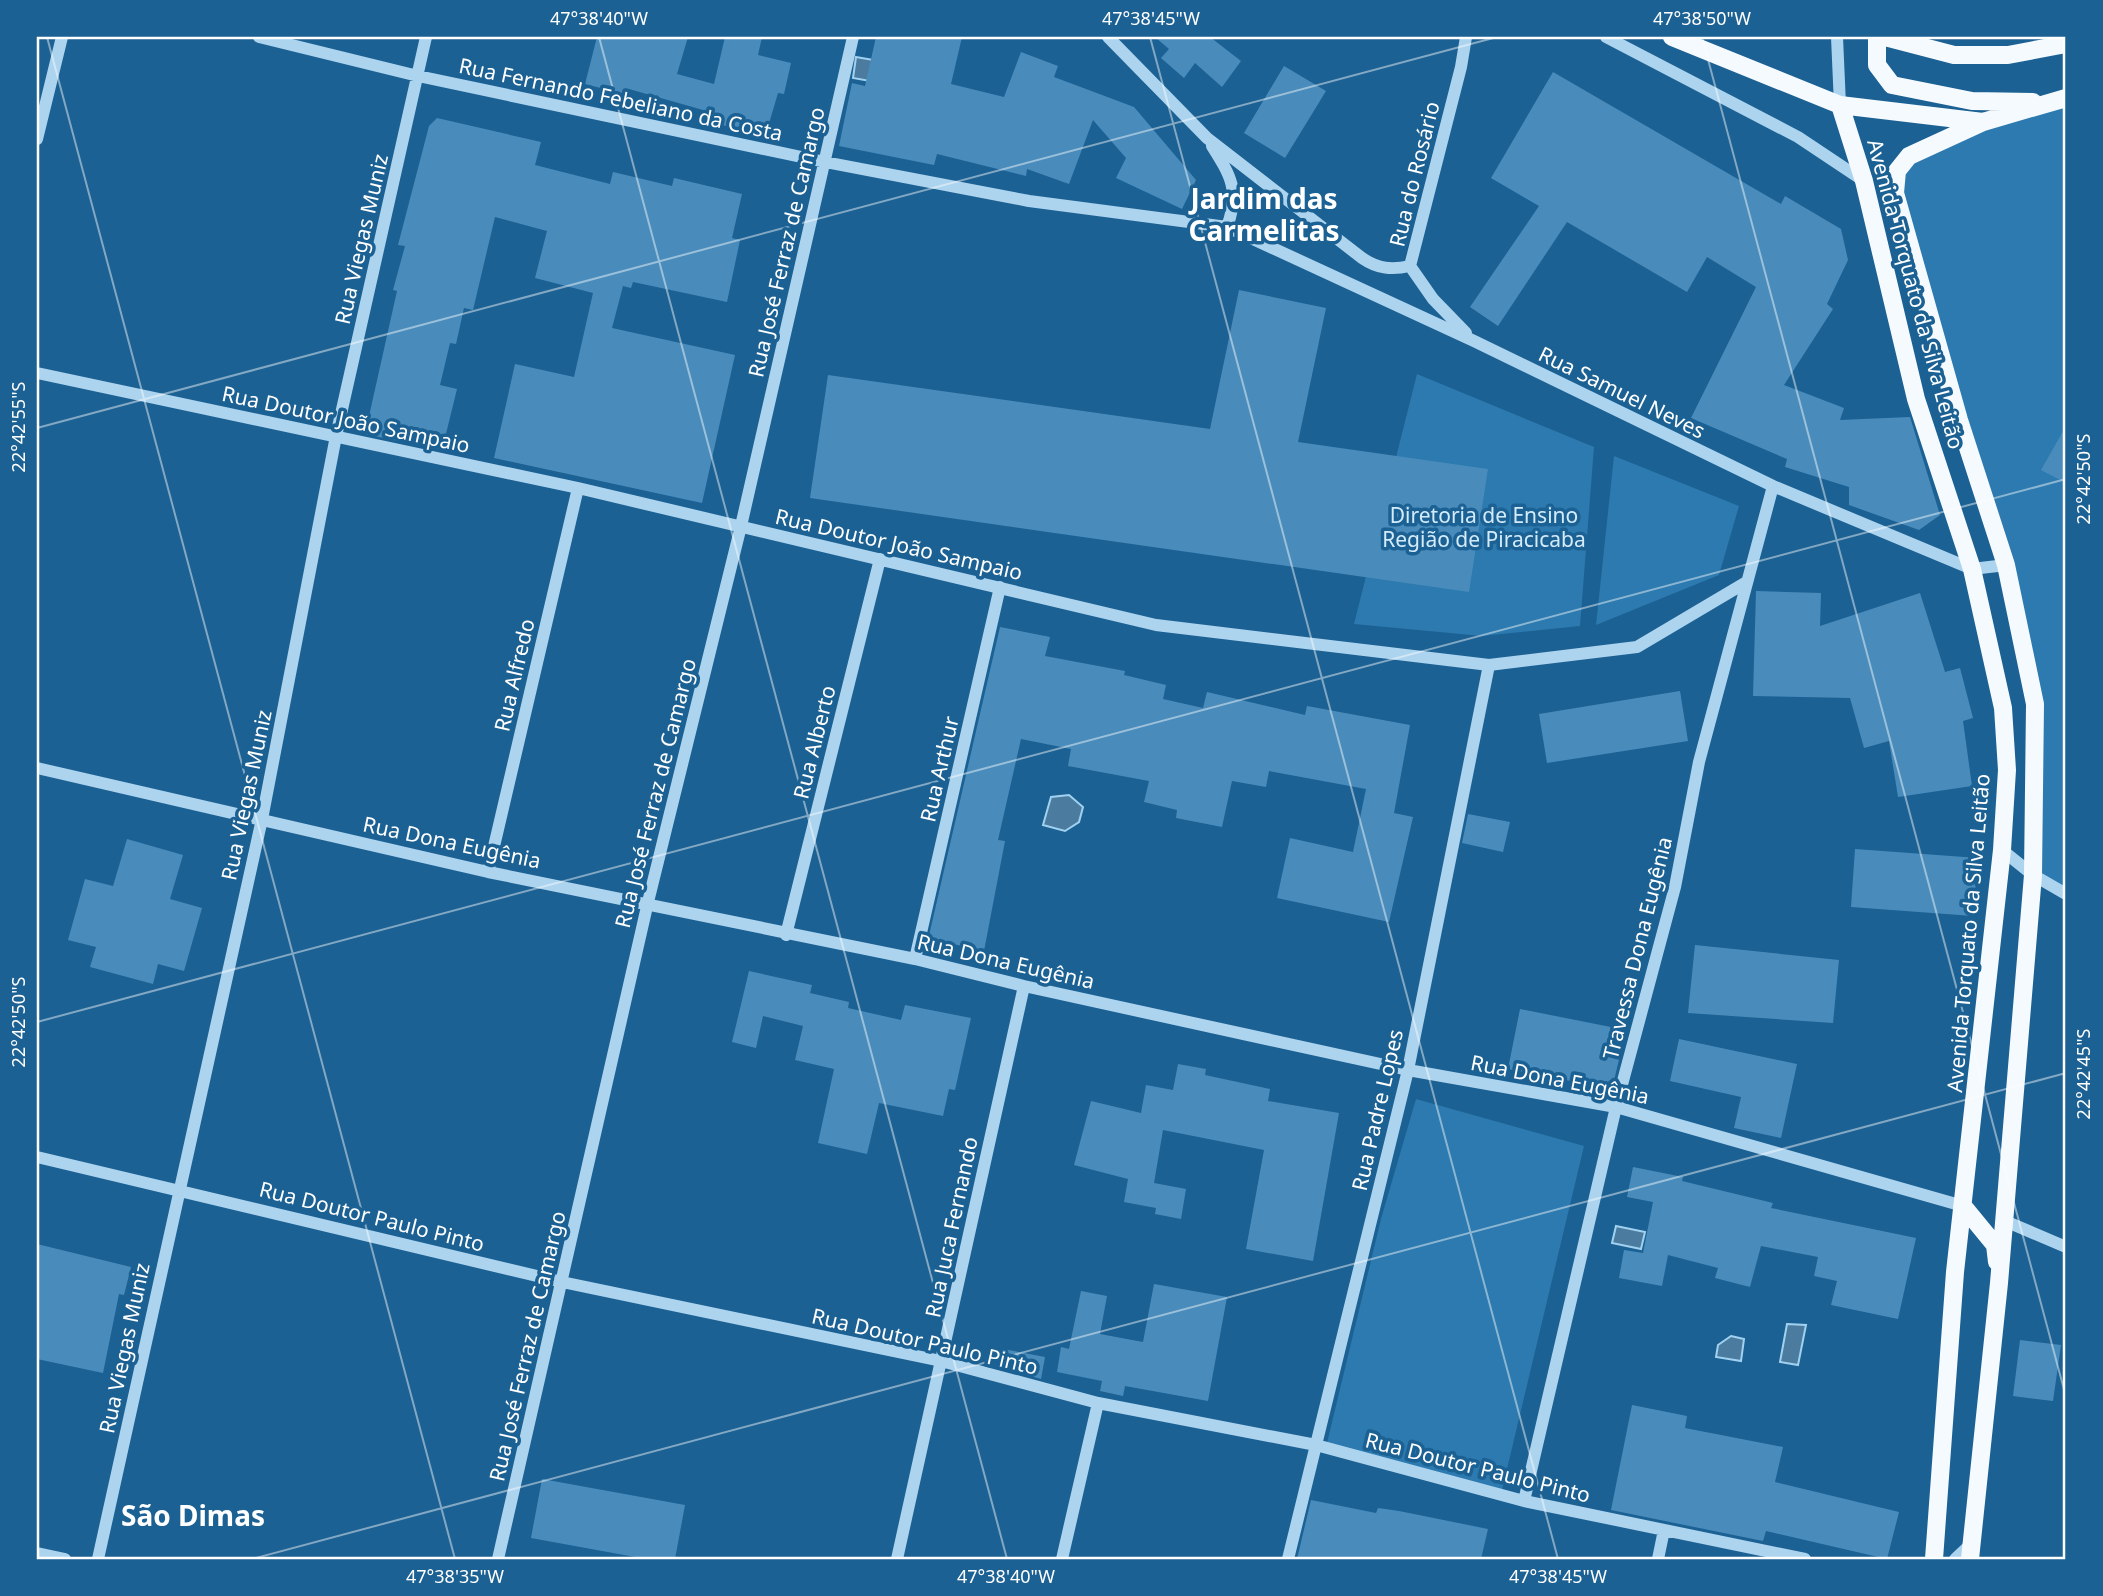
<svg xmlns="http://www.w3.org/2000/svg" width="2103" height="1596" viewBox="0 0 2103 1596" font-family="'Noto Sans',sans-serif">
	<rect width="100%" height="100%" fill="#1c6193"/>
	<path fill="#2c7aaf" d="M2066,98V894L2033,875L2035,704L1897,171L1909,156Z
		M1417,374L1594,447L1580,626L1482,636L1354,624Z
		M1614,456L1739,506L1719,575L1596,625Z
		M1416,1099L1584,1146L1502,1490L1327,1443L1381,1219Z"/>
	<path fill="#4b7b9e" stroke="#a0d1f0" stroke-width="2" d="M856,57L931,70L927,91L853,78Z
		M1069,795L1083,807L1079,822L1065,831L1043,825L1051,797Z
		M1616,1226L1645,1232L1641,1249L1612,1243Z
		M1787,1324L1806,1325L1798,1365L1780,1362Z
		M1731,1336L1744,1339L1741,1361L1716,1357L1718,1345Z"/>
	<path fill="#498cbc" d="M597,37H688L677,74L714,84L725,37H762L758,55L791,63L784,94L778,93L765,137L701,119L703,110L629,89L628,95L585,84Z
		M876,37H962L951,84L1004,97L1021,52L1058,66L1054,77L1134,107L1196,180L1182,209L1116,178L1126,158L1093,120L1069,184L1027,169L1026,176L937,154L934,165L839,146L852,83L865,86Z
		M1155,37H1210L1241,61L1222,87L1195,63L1184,78L1161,58L1169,49Z
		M1284,66L1326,91L1285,158L1244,133Z
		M1553,72L1781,204L1785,196L1841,229L1848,260L1827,304L1833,309L1784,385L1844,408L1840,420L1910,417L1940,515L1919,530L1849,505V487L1785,467L1787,459L1691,418L1756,287L1707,257L1687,292L1567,222L1498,326L1470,307L1539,206L1491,178Z
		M437,118L541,142L535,165L610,184L613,172L672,186L674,178L742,194L732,238L740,240L727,302L633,282L631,288L623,286L612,328L735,355L702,503L494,458L515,364L574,377L593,293L535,278L547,231L495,217L473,310L464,308L456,344L450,343L440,385L457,389L442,450L365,434L397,291L393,290L405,246L398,245L429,126Z
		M1239,290L1326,308L1298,442L1488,469L1469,592L810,498L828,375L1210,429Z
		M2066,426V483L2041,470Z
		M1756,591L1821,593L1820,626L1920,593L1945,672L1960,668L1973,718L1963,721L1972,786L1898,797L1889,741L1864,748L1850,698L1753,696Z
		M1000,627L1050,637L1045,656L1125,671L1124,675L1166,685L1163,699L1203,708L1207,692L1305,715L1307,706L1410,725L1394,813L1413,817L1389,922L1277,898L1290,838L1353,852L1366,789L1269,771L1266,787L1232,781L1222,827L1176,818L1177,810L1144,802L1149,781L1068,766L1071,749L1021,739L998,840L1005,841L984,951L953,944L949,958L925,953Z
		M1680,691L1688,741L1547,763L1539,714Z
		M1468,814L1510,822L1503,852L1462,843Z
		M127,839L183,855L170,899L202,908L184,971L158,964L153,984L90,967L96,947L68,940L85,879L113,886Z
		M1855,849L1978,858L1973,916L1851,907Z
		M1695,945L1839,960L1833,1023L1688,1013Z
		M749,971L812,985L810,993L849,1002L848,1008L901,1020L905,1005L971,1018L955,1090L949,1089L943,1116L879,1103L867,1154L818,1143L834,1069L795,1060L803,1026L763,1016L756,1048L732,1042Z
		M1520,1009L1626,1030L1612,1089L1508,1069Z
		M1679,1039L1797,1064L1781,1138L1734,1128L1741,1097L1670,1081Z
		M1178,1064L1206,1069L1205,1075L1270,1089L1268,1101L1339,1113L1313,1261L1246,1249L1264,1150L1163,1130L1154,1183L1186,1189L1181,1219L1155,1214L1156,1208L1124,1202L1128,1179L1074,1165L1091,1101L1141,1113L1146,1085L1173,1090Z
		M1633,1167L1683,1177L1682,1181L1773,1203L1771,1208L1916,1238L1898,1319L1831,1305L1837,1281L1814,1276L1818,1257L1761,1246L1750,1287L1715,1278L1718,1268L1668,1255L1662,1286L1619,1278L1624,1250L1643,1253L1653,1202L1627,1197Z
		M37,1244L131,1267L124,1295L119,1294L103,1373L37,1359Z
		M1154,1284L1227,1297L1208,1401L1125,1386L1123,1396L1100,1391L1102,1381L1057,1372L1061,1347L1069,1349L1081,1291L1107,1296L1100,1334L1143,1342Z
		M2020,1340L2061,1345L2053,1401L2013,1396Z
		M1003,1349L1045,1357L1041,1379L999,1367Z
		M1632,1405L1687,1416L1685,1428L1783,1447L1775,1482L1899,1512L1887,1559L1766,1531L1763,1541L1611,1510Z
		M542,1479L685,1505L675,1559H646L531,1538Z
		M1311,1500L1376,1513L1378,1508L1399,1511L1488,1529L1481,1559H1297Z"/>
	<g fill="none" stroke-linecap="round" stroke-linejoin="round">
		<path stroke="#add4ef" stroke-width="12" d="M259,37L418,76L825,162L1029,201L1227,227L1474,341L1773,486L1972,569L2006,565
			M1108,37L1207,138L1362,258C1378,269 1392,270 1410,266
			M1466,37L1461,67L1410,266L1433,299L1466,333
			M1606,37L1798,137L1864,181
			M1837,37L1840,105
			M37,139L62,37
			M1212,146C1231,176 1240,191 1227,227
			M37,373L578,488L1156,625L1489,665L1637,647L1745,583
			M37,768L488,872L915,959L1024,986L1408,1070L1616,1107L1963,1206
			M2002,850L2033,875L2066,894
			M488,872L578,488
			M786,935L880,559
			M915,959L1000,587
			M37,1157L562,1282L941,1361L1098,1403L1316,1445L1524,1501L1805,1559
			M2005,1221L2066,1247
			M1524,1501L1616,1107L1675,887L1699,762L1773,486
			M37,1553L65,1559
			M98,1559L262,819L336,436L426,37
			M498,1559L648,902L741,526L853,37
			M897,1559L1024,986
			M1062,1559L1098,1403
			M1288,1559L1408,1070L1489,665
			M1658,1559L1664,1530
			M1955,1559L1972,1543"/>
		<path stroke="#f5faff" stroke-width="18" d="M1672,37L1840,105L1983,122L2066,98
			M1877,37V65L1892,85L1972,101L2033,102
			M1885,37L1954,55H2008L2066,44
			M1840,105L1864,181L1916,399L1972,569L2003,708L2007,770L2002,850L1955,1272L1934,1559
			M1963,1206L1995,1245L1997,1262
			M1970,1559L1999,1283L2033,875L2035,704L2006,565L1959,420L1895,193L1897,171L1909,156L1983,122"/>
	</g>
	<path fill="none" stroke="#fff" stroke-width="2" stroke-opacity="0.45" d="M47,37L455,1559M599,37L1007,1559M1150,37L1558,1559M1702,37L2066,1397M37,428L1497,37M37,1022L2066,479M252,1559L2066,1073"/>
	<g text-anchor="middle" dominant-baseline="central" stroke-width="7" stroke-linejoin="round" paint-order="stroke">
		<g font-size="21" fill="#fff" stroke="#1c6193">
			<text transform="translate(621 99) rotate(12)">Rua Fernando Febeliano da Costa</text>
			<text transform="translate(1414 174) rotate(-76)">Rua do Rosário</text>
			<text transform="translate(361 239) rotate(-77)">Rua Viegas Muniz</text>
			<text transform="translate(786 242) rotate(-77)">Rua José Ferraz de Camargo</text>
			<text transform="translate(1916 294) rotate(75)">Avenida Torquato da Silva Leitão</text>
			<text transform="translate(1622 392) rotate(26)">Rua Samuel Neves</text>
			<text transform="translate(346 419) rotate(12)">Rua Doutor João Sampaio</text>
			<text transform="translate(899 544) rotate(13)">Rua Doutor João Sampaio</text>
			<text transform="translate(514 675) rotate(-77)">Rua Alfredo</text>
			<text transform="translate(814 742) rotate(-76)">Rua Alberto</text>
			<text transform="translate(939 769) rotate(-77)">Rua Arthur</text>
			<text transform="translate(655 793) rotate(-76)">Rua José Ferraz de Camargo</text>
			<text transform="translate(246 795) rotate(-78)">Rua Viegas Muniz</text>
			<text transform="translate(452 842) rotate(12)">Rua Dona Eugênia</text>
			<text transform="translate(1968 933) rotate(-85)">Avenida Torquato da Silva Leitão</text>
			<text transform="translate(1637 948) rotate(-76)">Travessa Dona Eugênia</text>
			<text transform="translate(1006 961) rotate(13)">Rua Dona Eugênia</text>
			<text transform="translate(1560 1079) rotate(11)">Rua Dona Eugênia</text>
			<text transform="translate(1377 1110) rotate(-77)">Rua Padre Lopes</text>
			<text transform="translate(372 1216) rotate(14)">Rua Doutor Paulo Pinto</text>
			<text transform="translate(951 1227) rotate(-78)">Rua Juca Fernando</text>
			<text transform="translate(925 1341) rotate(13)">Rua Doutor Paulo Pinto</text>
			<text transform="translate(527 1346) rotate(-77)">Rua José Ferraz de Camargo</text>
			<text transform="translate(124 1348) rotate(-78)">Rua Viegas Muniz</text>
			<text transform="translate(1478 1467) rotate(14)">Rua Doutor Paulo Pinto</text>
		</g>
		<g font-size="21" fill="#d3ebfa" stroke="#1c6193">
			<text x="1484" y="515">Diretoria de Ensino<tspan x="1484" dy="24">Região de Piracicaba</tspan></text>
		</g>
		<g font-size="28" font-weight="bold" fill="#fff" stroke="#1c6193">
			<text x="1264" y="198">Jardim das<tspan x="1264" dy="32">Carmelitas</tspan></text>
			<text x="193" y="1515">São Dimas</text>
		</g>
	</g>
	<rect width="2103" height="1596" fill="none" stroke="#1c6193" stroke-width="77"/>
	<rect x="38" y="38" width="2026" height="1520" fill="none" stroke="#fff" stroke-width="2.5"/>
	<g font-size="18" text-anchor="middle" fill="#fff">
		<text x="599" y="25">47°38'40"W</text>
		<text x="1151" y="25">47°38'45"W</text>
		<text x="1702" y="25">47°38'50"W</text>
		<text transform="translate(19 427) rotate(-90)" y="6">22°42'55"S</text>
		<text transform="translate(2084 479) rotate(-90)" y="6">22°42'50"S</text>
		<text transform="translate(19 1022) rotate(-90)" y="6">22°42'50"S</text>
		<text transform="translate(2084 1074) rotate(-90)" y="6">22°42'45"S</text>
		<text x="455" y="1583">47°38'35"W</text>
		<text x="1006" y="1583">47°38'40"W</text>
		<text x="1558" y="1583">47°38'45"W</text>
	</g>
</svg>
